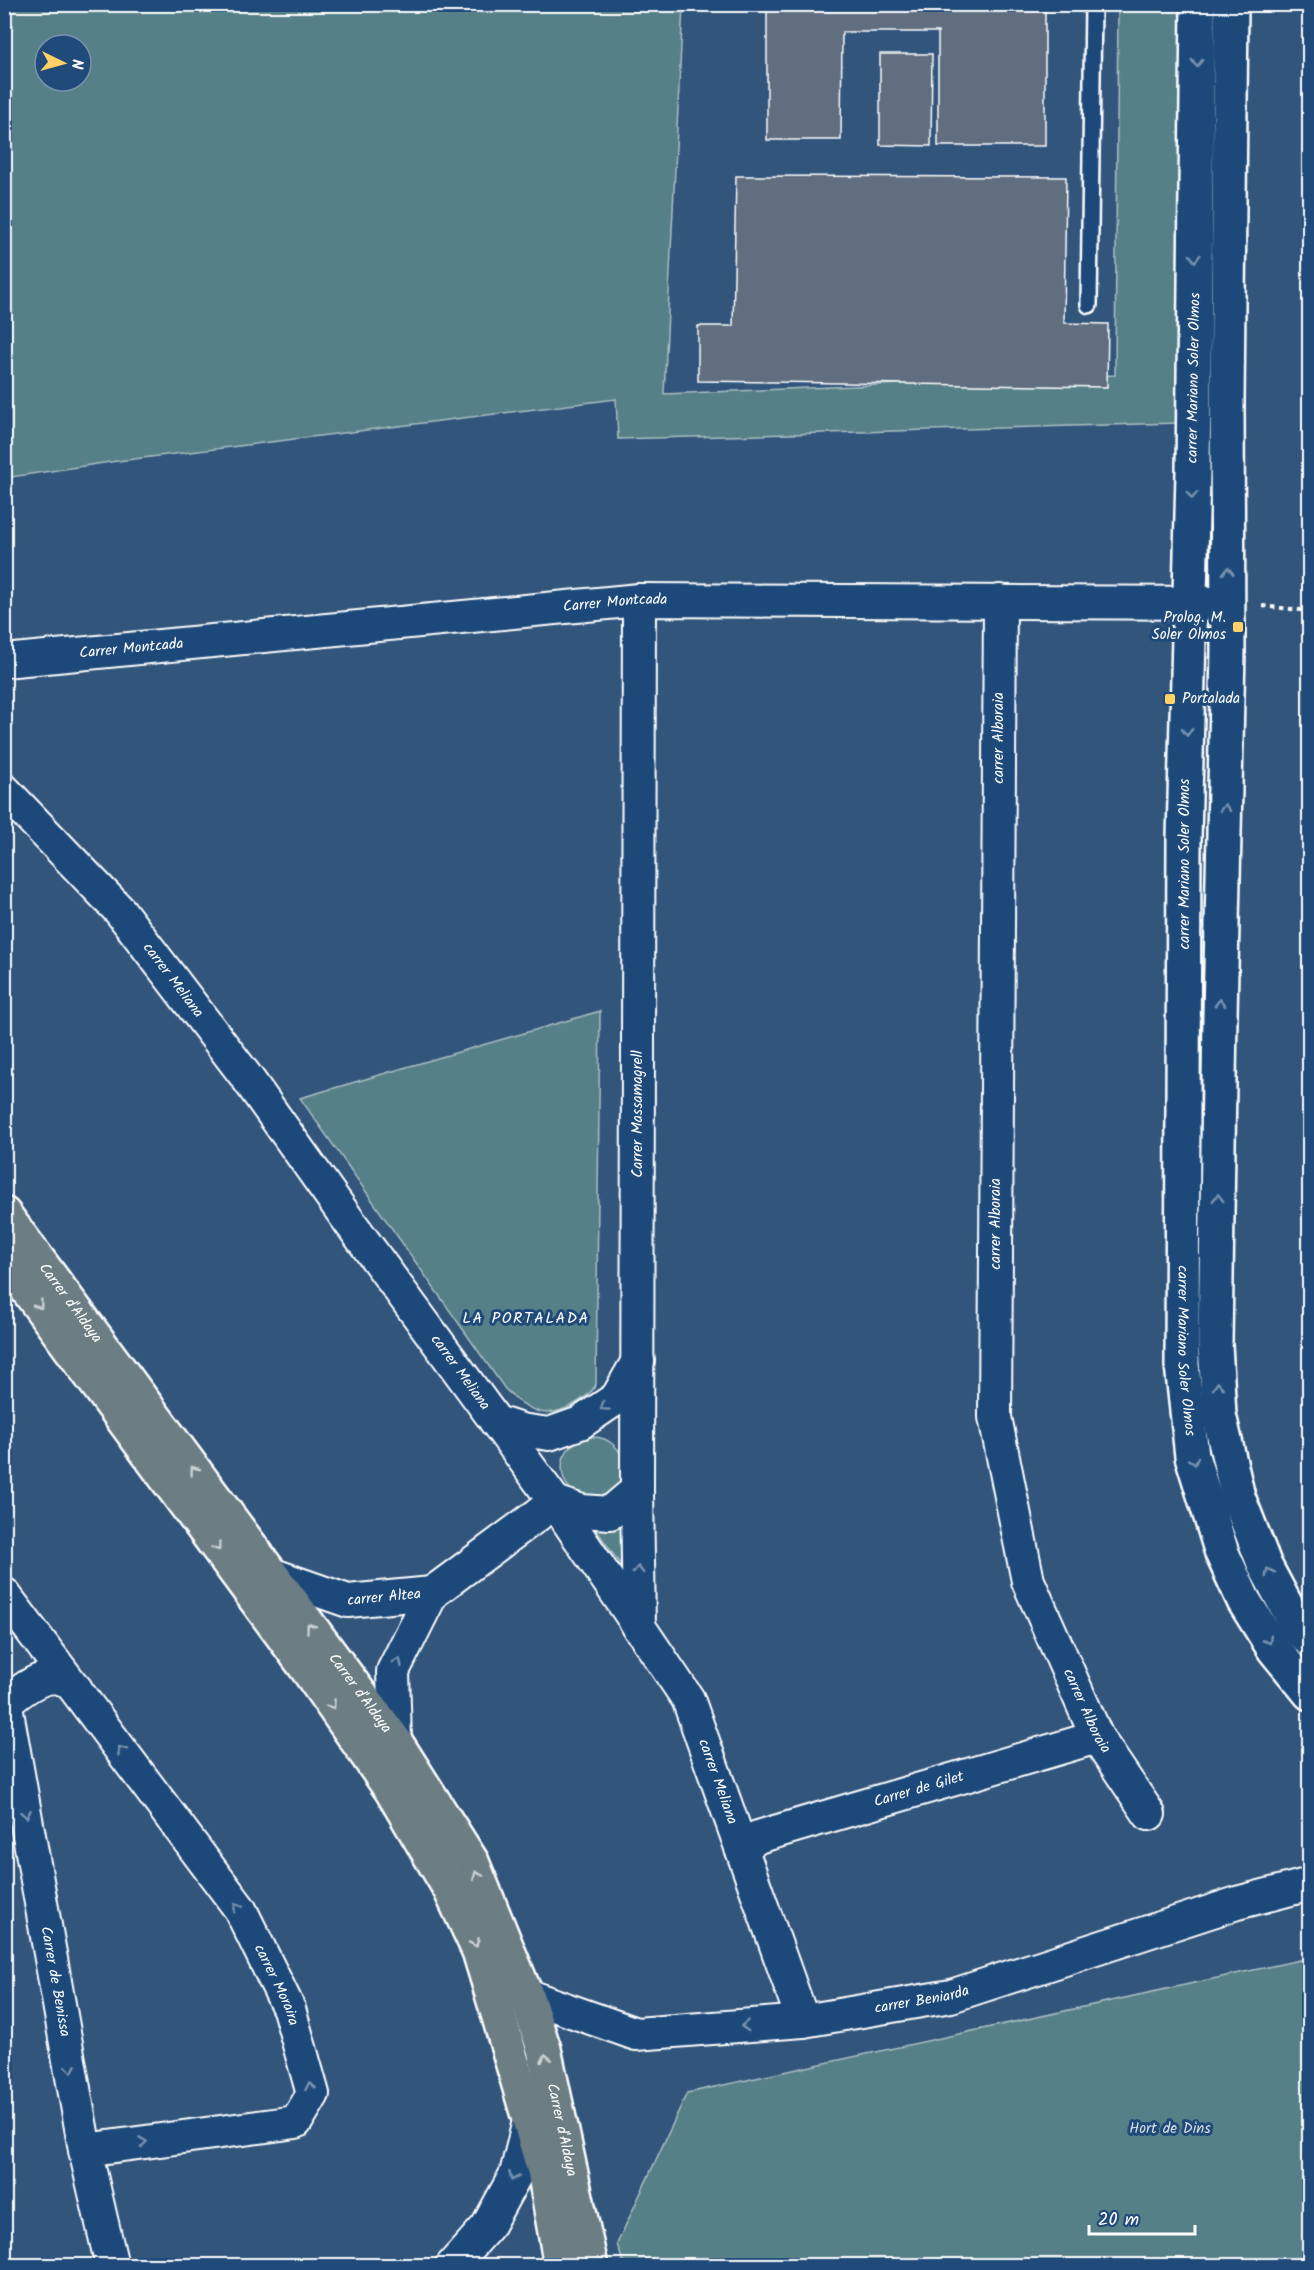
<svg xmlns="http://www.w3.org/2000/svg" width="1314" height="2270" viewBox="0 0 1314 2270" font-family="Kalam,sans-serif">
	<rect width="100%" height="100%" fill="#32557c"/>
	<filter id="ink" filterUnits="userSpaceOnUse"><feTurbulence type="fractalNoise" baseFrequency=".0167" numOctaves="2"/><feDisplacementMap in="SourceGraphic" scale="12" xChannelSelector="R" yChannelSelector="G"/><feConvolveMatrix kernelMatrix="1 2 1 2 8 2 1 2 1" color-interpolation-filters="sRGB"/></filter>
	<g filter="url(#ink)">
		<path fill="#568087" stroke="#aac0c3" stroke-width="1.5" fill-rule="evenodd" d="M5,5H683L664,394L1115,375L1118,5H1186L1178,423L618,439L616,399L110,462L5,478ZM45,45H81V81H45Z
			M600,1011L596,1385C587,1400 558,1416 540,1412C525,1408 515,1398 505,1389L300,1098Z
			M562 1468a31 31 0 1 1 62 0a31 31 0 1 1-62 0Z
			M628,1516L627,1574L595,1528Z
			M1309,1958V2265H624L617,2244L687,2093Z"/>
		<path fill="#606e80" stroke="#fff" stroke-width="1.5" d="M767,4H1045V146H938V32H842L841,140H767Z
			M880,54H932L931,146L880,145Z
			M736,176L1066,177L1064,323L1108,324L1107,387L698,381V326H733Z"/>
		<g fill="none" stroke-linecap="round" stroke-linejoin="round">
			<g stroke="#fff" stroke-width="20">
				<path id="service" d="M1089,305L1093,4"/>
			</g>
			<g stroke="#fff" stroke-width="36">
				<g id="minor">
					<path d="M639,600L637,1490L639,1628"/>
					<path id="s1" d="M1000,601L995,1417L1028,1581L1097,1737L1149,1814"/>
					<path id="s2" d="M4,661L639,600L1228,603"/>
					<path id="s3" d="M4,790L120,911L248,1079L346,1217L555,1502L688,1699L803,2021"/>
					<path d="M496,1422L521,1430L549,1434L580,1423L617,1398L638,1361"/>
					<path id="s4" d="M271,1574L348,1601L432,1593L393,1671L395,1741"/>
					<path d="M432,1593L555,1502L582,1511L610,1513L637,1490"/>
					<path id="s5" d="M4,1594L240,1909L289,2009L313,2094L296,2122L85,2150"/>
					<path id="s6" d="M4,1695L85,2150L112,2266"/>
					<path d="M6,1703C20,1691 45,1670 65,1680C69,1682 73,1686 76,1689"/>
					<path id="s7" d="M741,1848L758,1837L1097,1737"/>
					<path id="s8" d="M526,1995L636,2034L803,2021L951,1996L1237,1903L1310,1884"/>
					<path d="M452,2266L487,2227L516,2174L529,2121"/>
				</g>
			</g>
			<g stroke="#fff" stroke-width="38">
				<g id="secondary">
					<path id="s9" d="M1198,4L1193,473L1184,839L1182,1365L1192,1456L1222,1553L1244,1601L1274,1649L1310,1693"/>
					<path d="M1231,4L1227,403L1228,651L1220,1016L1215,1344L1219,1415L1238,1497L1265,1566L1298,1628L1310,1640"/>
				</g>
			</g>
			<g stroke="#fff" stroke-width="38">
				<g id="primary">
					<path id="s10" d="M4,1214L395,1741L472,1862L526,1995L544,2049L591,2266"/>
					<path d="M4,1258L310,1673L392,1791L450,1889L479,1951L499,2017L544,2170L561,2266"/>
				</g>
			</g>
			<path stroke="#fff" stroke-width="4" stroke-dasharray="4.5 4.5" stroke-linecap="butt" d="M1262,606L1310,611"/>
			<use href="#service" stroke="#1f4a7a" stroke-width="15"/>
			<use href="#minor" stroke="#1f4a7a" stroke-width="32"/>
			<use href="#secondary" stroke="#1f4a7a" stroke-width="33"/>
			<use href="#primary" stroke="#6c7e84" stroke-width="33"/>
		</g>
		<defs><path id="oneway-chevron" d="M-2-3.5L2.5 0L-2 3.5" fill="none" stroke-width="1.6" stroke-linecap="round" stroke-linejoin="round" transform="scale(1.5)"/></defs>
		<g stroke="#7992af">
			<use href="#oneway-chevron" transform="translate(1197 63) rotate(91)"/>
			<use href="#oneway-chevron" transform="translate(1195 258) rotate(91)"/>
			<use href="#oneway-chevron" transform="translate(1192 495) rotate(91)"/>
			<use href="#oneway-chevron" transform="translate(1228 571) rotate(-90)"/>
			<use href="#oneway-chevron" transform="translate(1187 732) rotate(91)"/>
			<use href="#oneway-chevron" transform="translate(1225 808) rotate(-89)"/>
			<use href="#oneway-chevron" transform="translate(1220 1003) rotate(-89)"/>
			<use href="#oneway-chevron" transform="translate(1218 1198) rotate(-90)"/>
			<use href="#oneway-chevron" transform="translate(1218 1386) rotate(-93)"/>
			<use href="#oneway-chevron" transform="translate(604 1407) rotate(145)"/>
			<use href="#oneway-chevron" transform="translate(1194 1461) rotate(75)"/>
			<use href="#oneway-chevron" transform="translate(638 1570) rotate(-90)"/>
			<use href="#oneway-chevron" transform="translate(1269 1572) rotate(-117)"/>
			<use href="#oneway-chevron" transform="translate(1268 1640) rotate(58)"/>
			<use href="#oneway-chevron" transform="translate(398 1662) rotate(-65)"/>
			<use href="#oneway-chevron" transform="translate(121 1750) rotate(-127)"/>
			<use href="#oneway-chevron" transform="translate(26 1814) rotate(80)"/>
			<use href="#oneway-chevron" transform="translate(237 1907) rotate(-123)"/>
			<use href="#oneway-chevron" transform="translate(745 2026) rotate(176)"/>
			<use href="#oneway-chevron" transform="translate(71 2069) rotate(80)"/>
			<use href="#oneway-chevron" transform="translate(310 2086) rotate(-101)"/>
			<use href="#oneway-chevron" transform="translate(143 2142) rotate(-8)"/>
			<use href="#oneway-chevron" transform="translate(513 2177) rotate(114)"/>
		</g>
		<g stroke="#ccd2d4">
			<use href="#oneway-chevron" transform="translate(39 1305) rotate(54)"/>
			<use href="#oneway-chevron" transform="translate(194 1470) rotate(-127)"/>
			<use href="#oneway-chevron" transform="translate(217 1547) rotate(54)"/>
			<use href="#oneway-chevron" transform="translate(310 1627) rotate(-126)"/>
			<use href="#oneway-chevron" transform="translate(332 1705) rotate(55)"/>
			<use href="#oneway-chevron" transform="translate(477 1875) rotate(-112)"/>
			<use href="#oneway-chevron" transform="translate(475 1943) rotate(66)"/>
			<use href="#oneway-chevron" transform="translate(546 2058) rotate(-103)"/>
		</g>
	</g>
	<g fill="#ffd166" stroke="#1f4a7a" stroke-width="2">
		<rect x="1232" y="621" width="12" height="12" rx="3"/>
		<rect x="1164" y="693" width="12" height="12" rx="3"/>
	</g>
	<g text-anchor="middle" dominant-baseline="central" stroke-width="6" stroke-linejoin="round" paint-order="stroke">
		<g font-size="15" fill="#fff" stroke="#1f4a7a">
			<text transform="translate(1194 378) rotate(-89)">carrer Mariano Soler Olmos</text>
			<text stroke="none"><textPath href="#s2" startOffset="614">Carrer Montcada</textPath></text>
			<text stroke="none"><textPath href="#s2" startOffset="128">Carrer Montcada</textPath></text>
			<text transform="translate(999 738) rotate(-90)">carrer Alboraia</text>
			<text transform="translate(1185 864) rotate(-90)">carrer Mariano Soler Olmos</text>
			<text stroke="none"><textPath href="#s3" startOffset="255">carrer Meliana</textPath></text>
			<text transform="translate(638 1114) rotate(-90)">Carrer Massamagrell</text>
			<text transform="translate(996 1224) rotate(-90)">carrer Alboraia</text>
			<text stroke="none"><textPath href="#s10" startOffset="111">Carrer d'Aldaya</textPath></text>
			<text stroke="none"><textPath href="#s9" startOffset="1347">carrer Mariano Soler Olmos</textPath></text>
			<text stroke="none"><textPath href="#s3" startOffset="741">carrer Meliana</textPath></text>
			<text stroke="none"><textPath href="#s4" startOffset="118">carrer Altea</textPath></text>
			<text stroke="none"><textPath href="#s10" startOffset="597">Carrer d'Aldaya</textPath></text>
			<text stroke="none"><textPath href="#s1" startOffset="1126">carrer Alboraia</textPath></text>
			<text stroke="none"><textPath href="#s3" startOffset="1227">carrer Meliana</textPath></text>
			<text stroke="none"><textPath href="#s7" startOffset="188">Carrer de Gilet</textPath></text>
			<text stroke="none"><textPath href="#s6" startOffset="291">Carrer de Benissa</textPath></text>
			<text stroke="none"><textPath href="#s5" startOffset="478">carrer Moraira</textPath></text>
			<text stroke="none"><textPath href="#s8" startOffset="405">carrer Beniarda</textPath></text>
			<text stroke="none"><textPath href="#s10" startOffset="1083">Carrer d'Aldaya</textPath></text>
		</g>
		<g font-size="15" fill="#fff" stroke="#1f4a7a" text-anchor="end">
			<text x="1226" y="618">Prolog. M.<tspan x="1226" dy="17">Soler Olmos</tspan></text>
			<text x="1182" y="699" text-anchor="start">Portalada</text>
		</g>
		<g font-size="15" fill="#d5dfe1" stroke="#1f4a7a">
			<text x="1170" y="2129">Hort de Dins</text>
		</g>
		<g font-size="16" letter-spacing="1.5" fill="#fff" stroke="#1f4a7a">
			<text x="526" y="1318">LA PORTALADA</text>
		</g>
	</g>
	<rect width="1314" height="2270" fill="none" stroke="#1f4a7a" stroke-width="24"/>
	<rect x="12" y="12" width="1290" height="2246" fill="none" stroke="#fff" stroke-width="2" filter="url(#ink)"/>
	<g transform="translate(63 63) rotate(95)"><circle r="28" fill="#1f4a7a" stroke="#7992af" stroke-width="1.5"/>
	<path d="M0-4.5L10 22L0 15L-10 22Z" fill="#ffd166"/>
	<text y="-9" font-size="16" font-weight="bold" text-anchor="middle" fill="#ffffff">N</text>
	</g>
	<path d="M1089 2225v9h106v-9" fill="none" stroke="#ffffff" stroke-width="3"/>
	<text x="1098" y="2225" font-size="18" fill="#ffffff" stroke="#1f4a7a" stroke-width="4.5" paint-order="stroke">20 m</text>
</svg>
